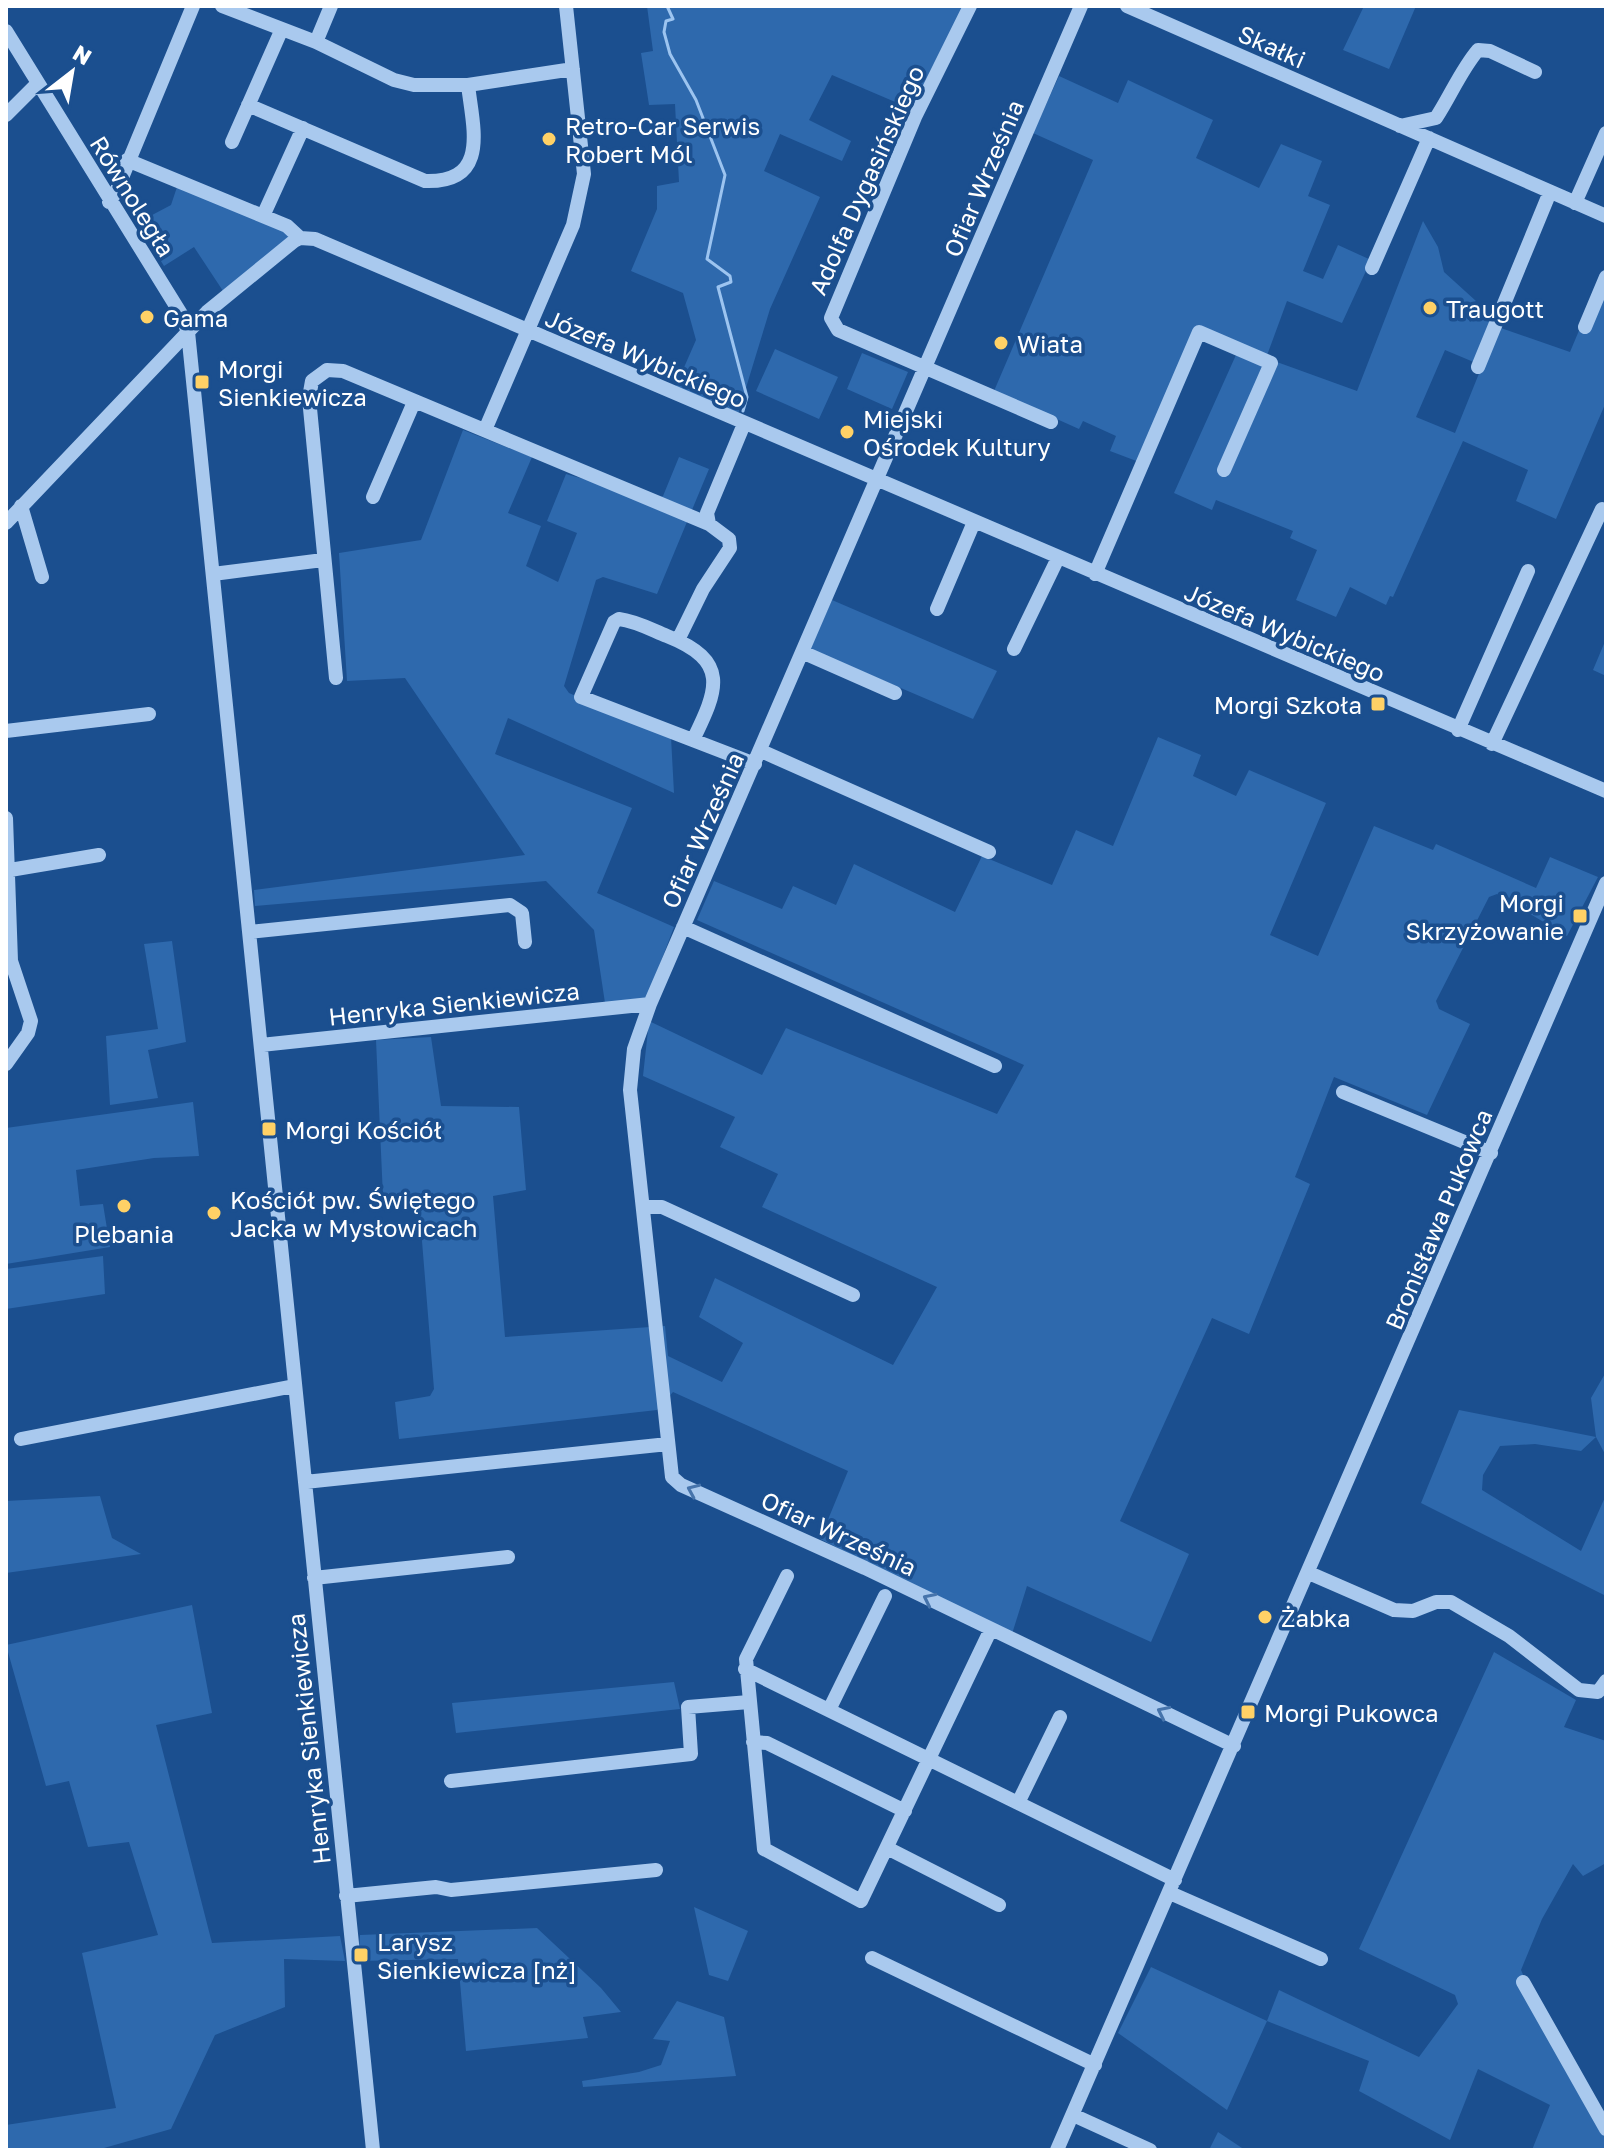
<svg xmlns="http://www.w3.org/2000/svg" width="1612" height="2156" viewBox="0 0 1612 2156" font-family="'Golos Text',sans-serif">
	<rect width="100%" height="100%" fill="#1b4f8f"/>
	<path fill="#2e69ad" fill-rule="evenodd" d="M647,6H976L921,113L832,75L809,120L851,141L842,161L780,134L764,171L820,197L770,309L738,414L675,388L696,340L683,293L631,271L657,209V186L679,182L675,104L649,105L641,53L653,51Z
		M1364,6H1416L1389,69L1343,50Z
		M1059,76L1118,103L1128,80L1213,120L1196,158L1259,188L1281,144L1322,161L1308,196L1330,205L1303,271L1323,279L1338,245L1371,260L1342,323L1287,301L1266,358L1357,391L1423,221L1438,247L1444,272L1476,301L1464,310L1470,322L1487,308L1498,327L1570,352L1606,266V402L1556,519L1516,501L1528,470L1463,441L1393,597L1390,596L1386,605L1350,587L1336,617L1296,600L1317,550L1290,538L1293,531L1216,500L1212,510L1174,493L1240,346L1197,327L1139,462L1110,451L1116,436L1083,421L1079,429L994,391L1093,160L1033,133ZM1445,350L1476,363L1480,371L1455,433L1416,417Z
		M178,184L287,230L289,239L223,291L194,247L164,266L137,223L171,205Z
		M775,349L838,377L819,419L756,391Z
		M862,353L908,372L892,409L847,389Z
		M463,430L532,457L508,513L541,526L526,566L558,582L577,533L547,521L566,474L655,499L663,496L679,457L709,469L657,594L603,577L596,580L564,686L569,693L671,737L674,793L508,718L495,754L632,808L597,893L674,927L647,998L605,1003L594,930L546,881L255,906L254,890L525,855L405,678L347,681L339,553L421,540Z
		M832,600L997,671L973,719L810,649Z
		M1606,639V676L1593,670Z
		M1158,737L1201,755L1193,776L1236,796L1249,770L1326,803L1270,935L1318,956L1374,826L1433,850L1436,844L1536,888L1550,857L1598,877L1567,936L1497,894L1489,897L1436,1001L1439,1009L1470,1024L1427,1115L1334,1077L1295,1177L1310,1184L1249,1334L1212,1318L1120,1521L1189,1554L1151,1642L1027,1586L1012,1634L820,1539L848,1471L673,1392L657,1410L399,1439L395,1402L430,1396L434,1389L419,1204L413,1198L383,1197L376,1040L431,1037L441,1106L519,1107L526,1190L493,1196L505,1337L665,1326L668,1356L722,1382L743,1343L699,1317L715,1278L893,1365L937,1287L762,1207L778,1174L720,1147L735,1117L643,1076L649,1021L762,1075L786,1028L997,1114L1024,1065L697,920L714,881L782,909L793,886L836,905L854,864L955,912L982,856L1052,885L1076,830L1113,846Z
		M172,941L186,1042L148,1050L158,1098L110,1105L106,1036L158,1029L144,944Z
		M193,1102L199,1156L154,1158L76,1170L80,1206L103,1204L110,1247L6,1264V1128Z
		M103,1256L105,1294L6,1309V1269Z
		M1606,1372V1456L1596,1437L1581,1451L1535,1444L1500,1446L1483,1475L1482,1490L1581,1551L1606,1495V1596L1421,1503L1459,1410L1596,1437L1591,1398Z
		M100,1496L112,1538L141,1554L6,1573V1501Z
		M192,1605L212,1713L156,1725L212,1943L340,1936L345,1961L284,1959L285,2007L215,2035L171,2129L97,2150H6V2125L116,2108L82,1953L158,1935L129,1842L88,1847L69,1781L46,1786L6,1645Z
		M1494,1652L1576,1700L1564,1727L1606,1741V1863L1583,1876L1573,1864L1542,1919L1521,1970L1565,2070L1606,2138V2150H1532L1550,2105L1478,2069L1450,2140L1359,2091L1369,2061L1267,2021L1227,2110L1118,2033L1151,1967L1267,2021L1279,1990L1419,2057L1458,2004L1455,1995L1359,1949Z
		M674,1682L680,1709L456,1733L452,1703Z
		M694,1907L748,1931L728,1981L709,1975Z
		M537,1928L601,1988L621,2012L583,2017L588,2038L466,2051L458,1959L358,1961L360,1935Z
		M677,2001L724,2017L736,2076L583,2087L582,2081L639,2072L661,2065L670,2041L653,2039Z
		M1218,2132L1245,2150H1209Z"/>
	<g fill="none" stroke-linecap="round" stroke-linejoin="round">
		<path stroke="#9cc4f0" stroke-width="3" d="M667,6L673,19L666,21L664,32L670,54L696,100L725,175L707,259L730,276L731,282L718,287L747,397L743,411"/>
		<path stroke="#a9c9ee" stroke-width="14" d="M222,6L316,42L394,80L414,85H468L573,69
			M970,6L915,117L831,318L838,330L1051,422
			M1081,6L650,1004L634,1049L630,1090L672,1477L681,1485L865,1568L1234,1746
			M1127,6L1606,216
			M6,31L181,314L188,332L373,2150
			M316,42L331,6
			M248,105L425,181C490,183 473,128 468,85
			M6,115L38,83
			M1400,126L1436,118C1451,95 1461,70 1478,50L1490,51L1535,72
			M232,142L281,31
			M127,160L287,226L300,238
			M109,202L116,192L193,6
			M1575,203L1606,133
			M263,216L303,128
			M1372,268L1429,138
			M1585,327L1606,277
			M1478,367L1550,192
			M485,430L573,225L584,174L566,6
			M373,497L414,402
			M21,506L42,577
			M6,523L207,312L294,241L300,238L315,239L1606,791
			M213,574L323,560
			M1095,574L1199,332L1271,363L1224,470
			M937,609L974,522
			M678,640L703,589L730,548L729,539L709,524L707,513L744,424
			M1014,649L1058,558
			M802,652L895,693
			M336,678L309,398L312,381L327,370L343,371L709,524
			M1458,730L1528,571
			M6,731L149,714
			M693,740C718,689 730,661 667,636C652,630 636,621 619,619L614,622L581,697L755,764
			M1492,744L1602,509
			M761,751L989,852
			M6,818L11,961L31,1021L28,1033L6,1064
			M10,870L99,855
			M683,927L995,1066
			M250,932L510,905L522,913L525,942
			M261,1045L650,1004
			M1343,1092L1491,1153
			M643,1207H662L853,1295
			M21,1439L294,1386
			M305,1482L668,1444
			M1309,1573L1394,1610L1413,1611L1436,1602H1451L1509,1636L1579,1690L1598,1692L1606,1681
			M787,1576L746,1659L764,1849L861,1901L991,1629
			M314,1578L508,1557
			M745,1669L1175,1880
			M829,1710L885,1596
			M753,1742L767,1743L905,1811
			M451,1781L691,1754L688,1707L749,1702
			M1018,1803L1060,1717
			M887,1848L999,1905
			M1170,1893L1321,1959
			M346,1896L436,1887L451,1890L656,1870
			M872,1958L1095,2065
			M1523,1982L1606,2129
			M1073,2115L1150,2150
			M1057,2150L1606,883"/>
	</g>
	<defs><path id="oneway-chevron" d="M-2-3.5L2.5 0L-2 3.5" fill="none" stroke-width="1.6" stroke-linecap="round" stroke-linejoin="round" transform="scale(2)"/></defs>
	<g stroke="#4674ac">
		<use href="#oneway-chevron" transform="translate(693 1490) rotate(-156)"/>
		<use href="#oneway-chevron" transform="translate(929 1599) rotate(-154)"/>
		<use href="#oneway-chevron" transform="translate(1163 1712) rotate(-154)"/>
	</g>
	<g fill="#ffd166" stroke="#1b4f8f" stroke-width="3">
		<circle cx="549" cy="139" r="8"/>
		<circle cx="1430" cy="308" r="8"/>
		<circle cx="147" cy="317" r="8"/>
		<circle cx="1001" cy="343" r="8"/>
		<rect x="194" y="374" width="16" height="16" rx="4"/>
		<circle cx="847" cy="432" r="8"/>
		<rect x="1370" y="696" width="16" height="16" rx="4"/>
		<rect x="1572" y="908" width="16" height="16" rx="4"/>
		<rect x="261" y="1121" width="16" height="16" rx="4"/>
		<circle cx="124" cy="1206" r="8"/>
		<circle cx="214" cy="1213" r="8"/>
		<circle cx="1265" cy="1617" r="8"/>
		<rect x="1240" y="1704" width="16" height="16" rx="4"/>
		<rect x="353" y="1947" width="16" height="16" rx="4"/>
	</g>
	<g text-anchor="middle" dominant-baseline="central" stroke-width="7" stroke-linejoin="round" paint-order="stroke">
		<g font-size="24" fill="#fff" stroke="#1b4f8f">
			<text transform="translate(1272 46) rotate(24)">Skałki</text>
			<text transform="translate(983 178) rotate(-67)">Ofiar Września</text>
			<text transform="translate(866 180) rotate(-66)">Adolfa Dygasińskiego</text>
			<text transform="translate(133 196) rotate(58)">Równoległa</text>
			<text transform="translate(646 358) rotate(23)">Józefa Wybickiego</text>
			<text transform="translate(1285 632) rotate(23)">Józefa Wybickiego</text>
			<text transform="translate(702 830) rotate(-66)">Ofiar Września</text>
			<text transform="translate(454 1003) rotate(-6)">Henryka Sienkiewicza</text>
			<text transform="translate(1438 1219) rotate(-67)">Bronisława Pukowca</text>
			<text transform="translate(839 1533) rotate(25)">Ofiar Września</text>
			<text transform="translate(308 1739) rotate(-96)">Henryka Sienkiewicza</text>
		</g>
		<g font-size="24" fill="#fff" stroke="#1b4f8f" text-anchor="start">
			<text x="565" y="125">Retro-Car Serwis<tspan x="565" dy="28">Robert Mól</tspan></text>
			<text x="1446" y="308">Traugott</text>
			<text x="163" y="317">Gama</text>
			<text x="1017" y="343">Wiata</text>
			<text x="218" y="368">Morgi<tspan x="218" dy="28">Sienkiewicza</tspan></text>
			<text x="863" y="418">Miejski<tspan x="863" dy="28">Ośrodek Kultury</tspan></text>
			<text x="1362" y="704" text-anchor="end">Morgi Szkoła</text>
			<text x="1564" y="902" text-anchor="end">Morgi<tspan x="1564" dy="28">Skrzyżowanie</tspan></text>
			<text x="285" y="1129">Morgi Kościół</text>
			<text x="230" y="1199">Kościół pw. Świętego<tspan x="230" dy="28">Jacka w Mysłowicach</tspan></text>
			<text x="124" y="1233" text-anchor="middle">Plebania</text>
			<text x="1281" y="1617">Żabka</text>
			<text x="1264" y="1712">Morgi Pukowca</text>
			<text x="377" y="1941">Larysz<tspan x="377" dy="28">Sienkiewicza [nż]</tspan></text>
		</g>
	</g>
	<rect width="1612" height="2156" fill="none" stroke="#ffffff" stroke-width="16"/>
	<g transform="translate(72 72) rotate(31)" stroke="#1b4f8f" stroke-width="6" paint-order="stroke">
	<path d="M0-6L14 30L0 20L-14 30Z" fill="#ffffff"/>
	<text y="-12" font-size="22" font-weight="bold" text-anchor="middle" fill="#ffffff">N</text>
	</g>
</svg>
